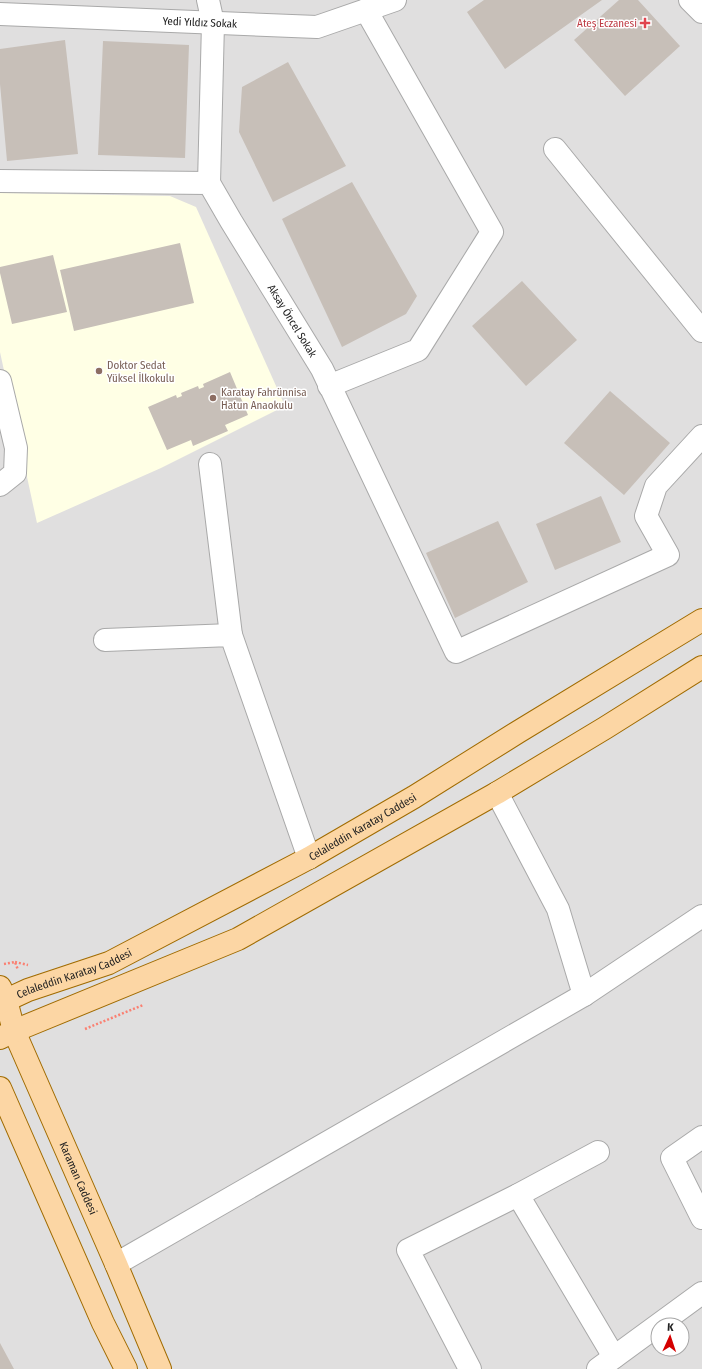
<svg xmlns="http://www.w3.org/2000/svg" width="702" height="1369" viewBox="0 0 702 1369" font-family="'Fira Sans Condensed',sans-serif">
	<rect width="100%" height="100%" fill="#f2efe9"/>
	<path fill="#e0dfdf" fill-rule="evenodd" d="M0,0H702V1369H0ZM658,1325H682V1349H658Z"/>
	<path fill="#ffffe5" d="M0,193L170,196L196,207L285,406L161,468L37,523L0,352Z"/>
	<path fill="#c7bfb8" d="M484,0H602L505,69L467,12Z
		M619,0H638L680,46L625,96L574,40Z
		M65,40L78,154L7,161L0,84V49Z
		M103,41L189,45L185,158L98,155Z
		M288,62L346,166L273,202L239,132L242,87Z
		M352,182L417,296L406,314L342,347L282,219Z
		M180,243L194,303L74,331L60,270Z
		M53,255L67,312L12,324L0,273V267Z
		M522,281L577,340L526,386L472,326Z
		M230,372L248,415L225,425L228,431L193,446L191,440L167,450L148,407L176,395L177,398L182,396L181,393L198,386L199,389L204,387L203,384Z
		M610,391L670,443L624,495L564,443Z
		M601,496L621,542L555,570L536,524Z
		M498,521L528,582L455,618L426,553Z
		M0,1343L14,1369H0Z"/>
	<g fill="none" stroke-linecap="round" stroke-linejoin="round">
		<g stroke="#a9a9a9" stroke-width="24">
			<g id="minor">
				<path d="M208,0L213,23L209,183"/>
				<path d="M690,0L702,12"/>
				<path id="s1" d="M0,14L317,27L395,0"/>
				<path d="M555,149L702,331"/>
				<path id="s2" d="M0,181L209,183L231,221L322,369L456,652L668,555L646,516L656,486L702,436"/>
				<path d="M0,381L16,448L15,473L0,485"/>
				<path d="M329,386L418,350L492,232L366,10"/>
				<path d="M210,464L231,635"/>
				<path d="M105,640L231,635L309,858"/>
				<path d="M497,793L558,909L584,995"/>
				<path d="M702,1137L672,1158L702,1218"/>
				<path d="M518,1195L614,1357"/>
				<path d="M116,1264L584,995L702,916"/>
				<path d="M470,1369L408,1250L518,1195L598,1152"/>
				<path d="M598,1369L702,1293"/>
			</g>
		</g>
		<g stroke="#a06b00" stroke-width="24">
			<g id="major">
				<path id="s3" d="M0,987L6,1000L14,1031L116,1264L160,1369"/>
				<path id="s4" d="M0,1003L28,990L109,963L309,858L414,797L518,732L702,620"/>
				<path d="M0,1038L14,1031L238,939L497,793L605,728L702,667"/>
				<path d="M0,1088L103,1323L126,1369"/>
			</g>
		</g>
		<path stroke="#fa8072" stroke-width="2.5" stroke-dasharray="2 2" stroke-linecap="butt" d="M15,962L28,965
			M4,964L15,962L18,970
			M85,1029L143,1005"/>
		<use href="#minor" stroke="#fff" stroke-width="22"/>
		<use href="#major" stroke="#fcd6a4" stroke-width="22"/>
	</g>
	<path fill="#e0444e" stroke="#fff" stroke-width="1.5" d="M643 17h4v4h4v4h-4v4h-4v-4h-4v-4h4z"/>
	<g fill="#8d6e63" stroke="#fff" stroke-width="1.5">
		<circle cx="99" cy="371" r="4"/>
		<circle cx="213" cy="398" r="4"/>
	</g>
	<g text-anchor="middle" dominant-baseline="central" stroke-width="3" stroke-linejoin="round" paint-order="stroke">
		<g font-size="11" fill="#222" stroke="#fff">
			<text stroke="none"><textPath href="#s1" startOffset="200">Yedi Yıldız Sokak</textPath></text>
			<text stroke="none"><textPath href="#s2" startOffset="370">Aksay Öncel Sokak</textPath></text>
			<text stroke="none"><textPath href="#s4" startOffset="404">Celaleddin Karatay Caddesi</textPath></text>
			<text stroke="none"><textPath href="#s4" startOffset="80">Celaleddin Karatay Caddesi</textPath></text>
			<text stroke="none"><textPath href="#s3" startOffset="207">Karaman Caddesi</textPath></text>
		</g>
		<g font-size="11" fill="#be3a42" stroke="#fff" text-anchor="end">
			<text x="637" y="23">Ateş Eczanesi</text>
		</g>
		<g font-size="11" fill="#785e54" stroke="#fff" text-anchor="start">
			<text x="107" y="365">Doktor Sedat<tspan x="107" dy="13">Yüksel İlkokulu</tspan></text>
			<text x="221" y="392">Karatay Fahrünnisa<tspan x="221" dy="13">Hatun Anaokulu</tspan></text>
		</g>
	</g>
	<g transform="translate(670 1337) rotate(3)"><circle r="19" fill="#ffffff" stroke="#a7a7a7"/>
	<path d="M0-3L7 15L0 10L-7 15Z" fill="#d40000"/>
	<text y="-6" font-size="11" font-weight="bold" text-anchor="middle" fill="#222222">K</text>
	</g>
</svg>
